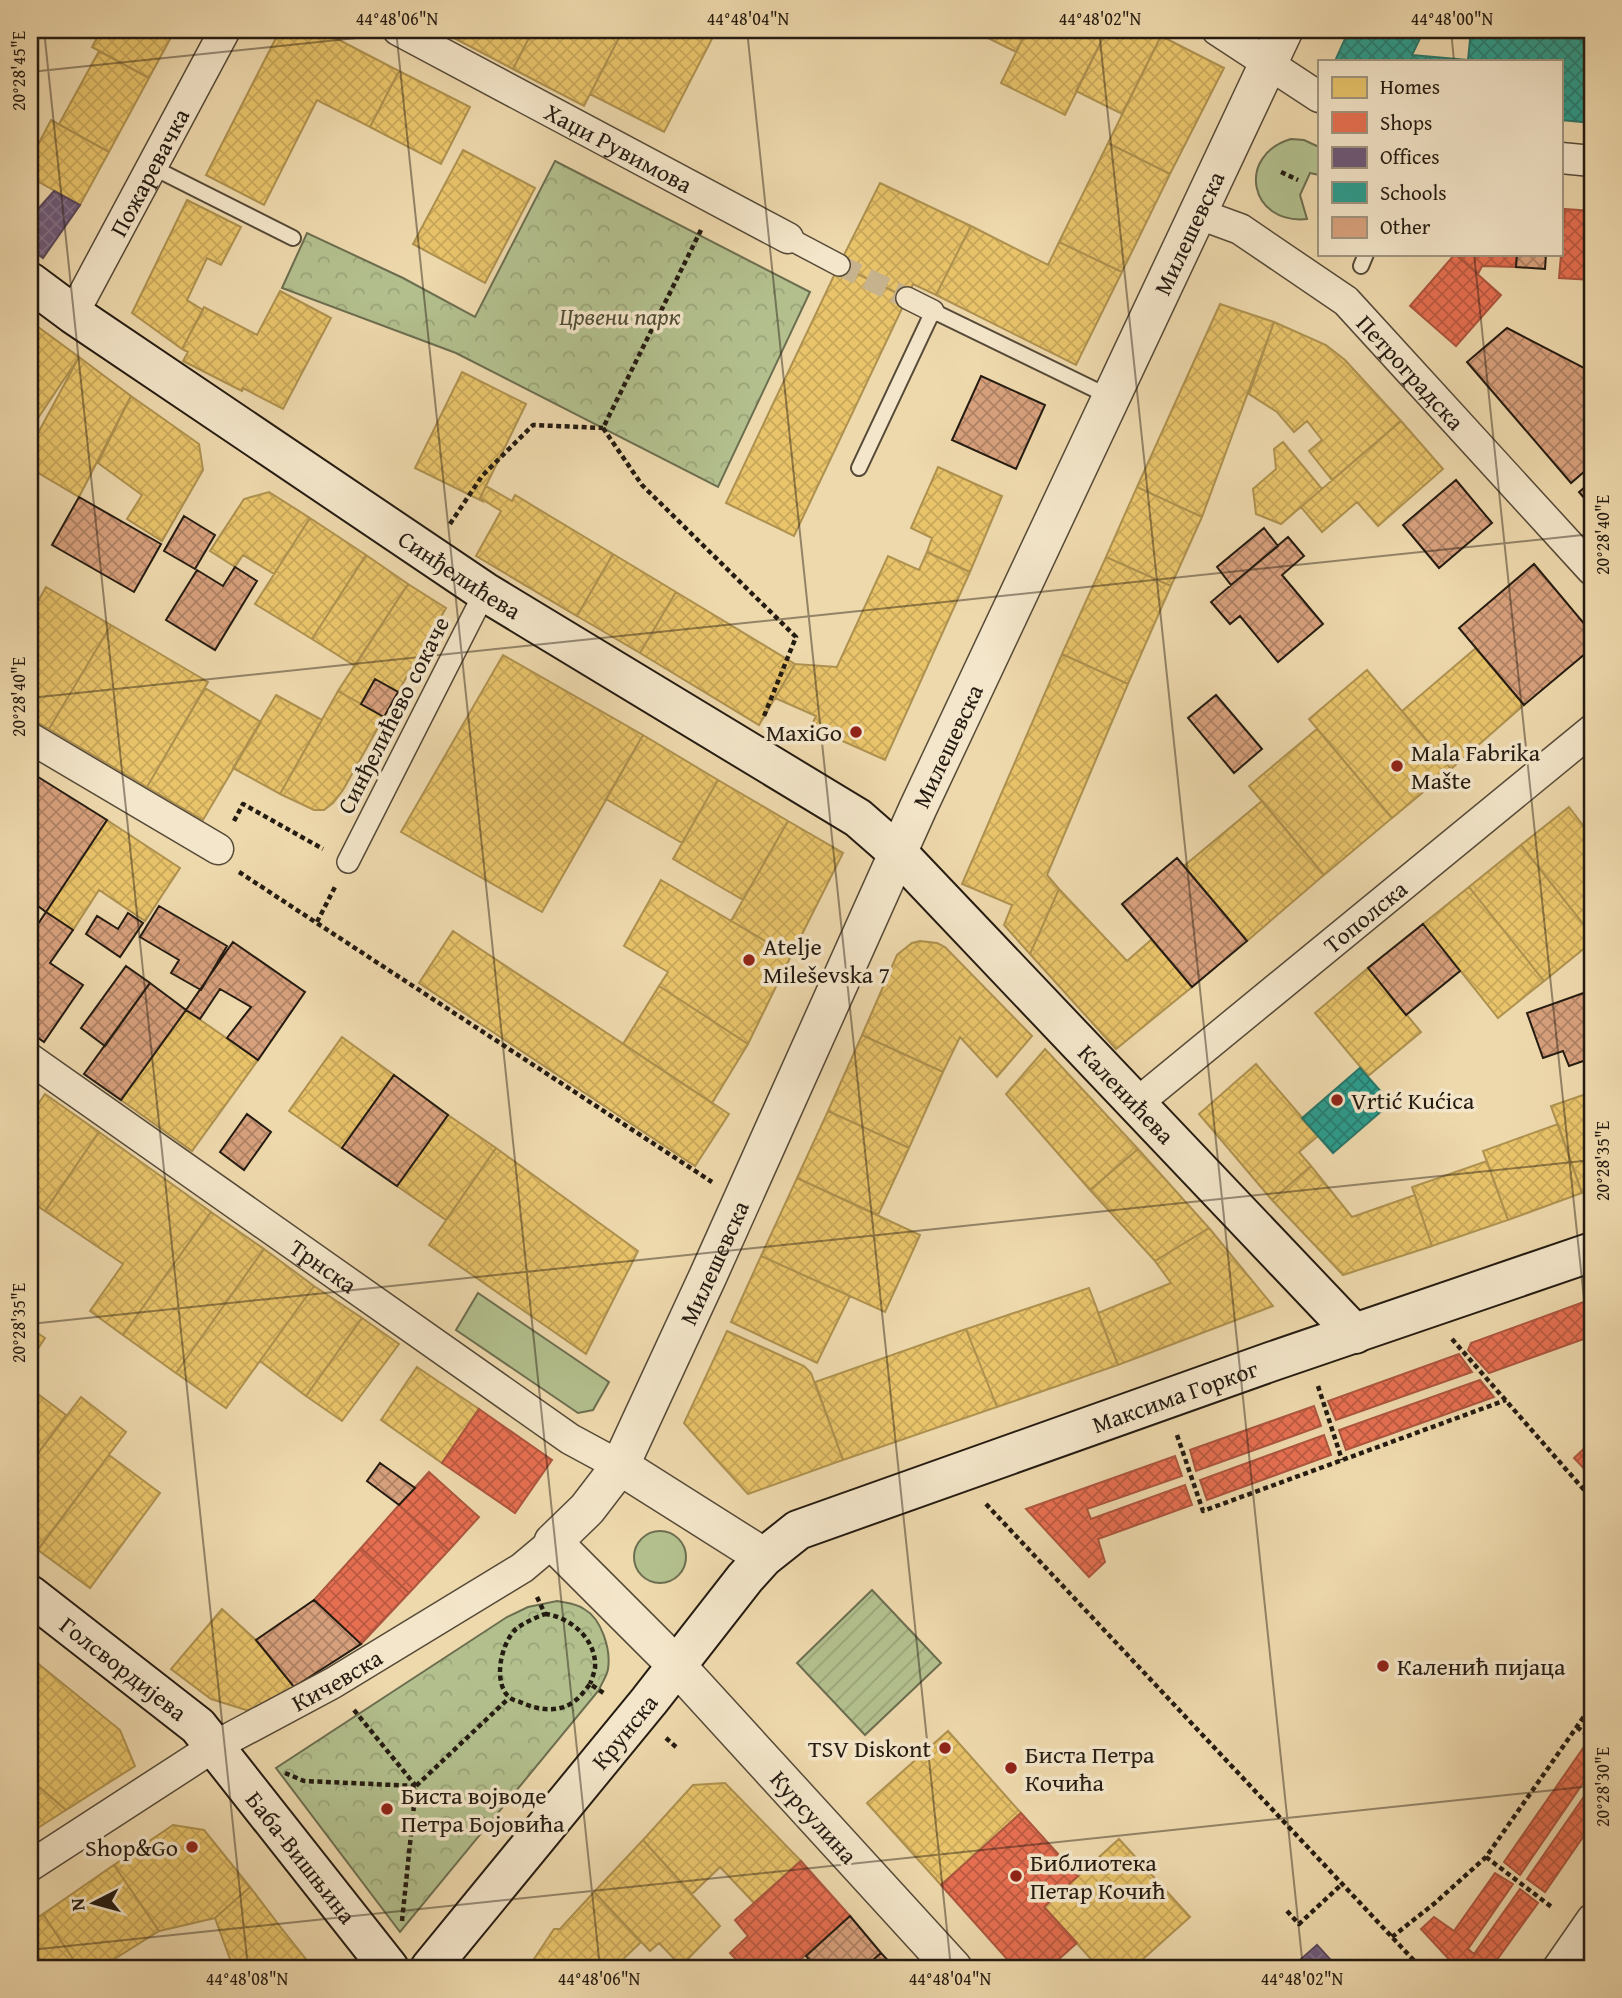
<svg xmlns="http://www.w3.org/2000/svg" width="1622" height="1998" viewBox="0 0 1622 1998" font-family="'Gentium Book Plus',serif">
	<defs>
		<pattern id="park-crowns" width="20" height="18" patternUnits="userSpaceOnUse" patternTransform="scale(1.75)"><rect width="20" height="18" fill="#b3c08e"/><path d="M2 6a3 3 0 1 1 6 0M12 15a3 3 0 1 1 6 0" fill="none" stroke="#9aa479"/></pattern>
		<pattern id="garden-furrows" width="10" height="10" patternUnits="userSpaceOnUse" patternTransform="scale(1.75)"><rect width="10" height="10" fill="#b3c08e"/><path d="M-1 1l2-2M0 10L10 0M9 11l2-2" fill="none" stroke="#9aa479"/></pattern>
		<pattern id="homes-cross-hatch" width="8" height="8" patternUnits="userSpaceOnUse" patternTransform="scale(1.75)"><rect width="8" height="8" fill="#e9c46a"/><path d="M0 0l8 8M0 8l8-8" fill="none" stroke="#c8a85b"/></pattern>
		<pattern id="shops-cross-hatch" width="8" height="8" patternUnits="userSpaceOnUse" patternTransform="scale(1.75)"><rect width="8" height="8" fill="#e76f51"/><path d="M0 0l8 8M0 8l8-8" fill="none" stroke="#bb5a42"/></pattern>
		<pattern id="offices-cross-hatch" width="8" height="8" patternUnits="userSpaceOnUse" patternTransform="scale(1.75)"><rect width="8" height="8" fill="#6d597a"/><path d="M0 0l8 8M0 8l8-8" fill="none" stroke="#81728a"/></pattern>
		<pattern id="schools-cross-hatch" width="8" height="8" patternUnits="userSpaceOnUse" patternTransform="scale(1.75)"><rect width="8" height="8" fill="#2a9d8f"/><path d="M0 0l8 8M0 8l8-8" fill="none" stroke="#247f73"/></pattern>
		<pattern id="building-cross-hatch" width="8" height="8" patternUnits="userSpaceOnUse" patternTransform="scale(1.75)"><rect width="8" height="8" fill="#d8a17d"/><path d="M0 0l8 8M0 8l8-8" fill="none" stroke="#af8265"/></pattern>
	</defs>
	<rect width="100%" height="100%" fill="#eed9ad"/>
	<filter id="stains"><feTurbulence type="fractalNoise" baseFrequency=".00286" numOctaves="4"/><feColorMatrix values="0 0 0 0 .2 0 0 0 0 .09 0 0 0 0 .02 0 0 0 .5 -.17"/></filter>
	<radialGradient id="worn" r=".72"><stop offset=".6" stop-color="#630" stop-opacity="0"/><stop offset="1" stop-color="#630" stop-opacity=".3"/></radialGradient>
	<path fill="#b3c08e" stroke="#6c6e50" stroke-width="2" d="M1291,139L1304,140L1319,147V175L1310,173L1300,195L1307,219C1249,225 1236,155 1291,139Z
		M478,1293L609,1382L593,1410L578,1413L456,1330Z
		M634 1557a26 26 0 1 1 52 0a26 26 0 1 1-52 0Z"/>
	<path fill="url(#park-crowns)" stroke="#6c6e50" stroke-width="2" d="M555,161L810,292L718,487L456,353L282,288L307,233L403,278L475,317Z
		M557,1601C566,1603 576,1603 584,1609C602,1619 611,1650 608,1669C607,1676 601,1684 599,1690L400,1932L276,1768L507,1617L528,1607Z"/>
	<path fill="url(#garden-furrows)" stroke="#6c6e50" stroke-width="2" d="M872,1590L941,1663L865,1735L797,1663Z"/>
	<path fill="url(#homes-cross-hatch)" stroke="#ae914f" stroke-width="2" d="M101,30H175L149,78L92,47Z
		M280,30H320L399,71L370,127L317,100L264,205L206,175Z
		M438,30H458L454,38Z
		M458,30H533L513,69L454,38Z
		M533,30H623L584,106L513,69Z
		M623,30H704L714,35L664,132L590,94Z
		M972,30H1027L1016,52Z
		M1027,30H1107L1065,115L1001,83Z
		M1107,30H1148L1161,36L1122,114L1076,91Z
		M1161,36L1224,68L1170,174L1108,143Z
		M99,51L149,78L109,152L59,124Z
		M399,71L470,107L441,164L370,127Z
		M51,120L109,152L80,205L30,177V160Z
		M1108,143L1170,174L1122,272L1059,242Z
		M463,150L535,188L485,283L413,244Z
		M880,183L971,226L936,295L913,284L907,298L839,265Z
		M187,200L241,227L221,265L207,258L187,300L203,310L182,349L132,313Z
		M971,226L1048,265L1059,242L1122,272L1076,365L936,295Z
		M839,265L907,298L794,536L726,503Z
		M280,291L331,318L283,409L243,388L242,391L183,361L188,352L182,349L204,307L257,335Z
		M1220,304L1274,322L1202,517L1137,487Z
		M30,321L79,357L30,430Z
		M1274,322L1326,345L1345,360L1401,421L1332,480L1309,451L1322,440L1307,421L1294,432L1277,412L1249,394Z
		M79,357L131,396L79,497L30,468V448Z
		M462,372L526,404L480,498L482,501L415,468Z
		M131,396L199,444L203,470L162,541L127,519L142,495L98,463Z
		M1401,421L1443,469L1378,526L1357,502L1322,532L1301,507Z
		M1283,442L1322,489L1281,524L1256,514L1253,489L1276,469L1274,449Z
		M938,467L1002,496L970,572L927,552L932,538L911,528Z
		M486,486L512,501L515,495L613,554L577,616L476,556L501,511L480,498Z
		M1137,487L1202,517L1171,586L1106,557Z
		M269,492L310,518L274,574L243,555L235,567L210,551L244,499Z
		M310,518L366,555L312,639L255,604Z
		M927,552L970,572L885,760L811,727L816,716L775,698L795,664L837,667L888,556L919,570Z
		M613,554L676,592L640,653L577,616Z
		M366,555L408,584L355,666L312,639Z
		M1106,557L1171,586L1128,684L1062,654Z
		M408,584L446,608L398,692L375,679L361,704L338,691Z
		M46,587L111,625L49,729L30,718V616Z
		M676,592L795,664L759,725L640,653Z
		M30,597L38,602L30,616Z
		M111,625L208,682L147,787L49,729Z
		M1476,648L1524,705L1451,769L1402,711Z
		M1062,654L1128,684L1047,875L1059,889L1030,954L1004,925L1012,905L962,884Z
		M503,655L643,735L542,912L401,832Z
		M1367,670L1451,769L1392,818L1309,719Z
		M205,688L261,722L203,820L147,787Z
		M338,691L384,717L343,790L333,803L324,810H314L280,794Z
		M276,695L322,720L280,794L233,768Z
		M1317,729L1392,818L1324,875L1249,786Z
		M643,735L718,780L682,843L606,799Z
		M718,780L788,821L743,900L673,859Z
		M1262,801L1324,875L1247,941L1184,866Z
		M1569,807L1592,837V935L1521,845Z
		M107,820L180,868L145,921L99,890L73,930L46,912Z
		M788,821L843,853L791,956L731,921Z
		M1521,845L1592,935V942L1544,981L1469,887Z
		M661,880L791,956L748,1044L659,986L668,972L624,946Z
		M1469,887L1544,981L1498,1018L1423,924Z
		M1059,889L1127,961L1152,939L1192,987L1116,1049L1030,954Z
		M453,931L729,1114L695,1166L419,983Z
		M920,941L937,943L945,947L1032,1036L997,1077L960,1037L943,1072L862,1035L897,955L912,943Z
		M1368,968L1421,1032L1368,1076L1315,1013Z
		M659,986L748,1044L712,1103L623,1044Z
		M186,1010L258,1060L192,1151L121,1100Z
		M862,1035L943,1072L909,1148L828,1111Z
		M342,1037L394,1075L342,1148L289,1111Z
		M1045,1049L1138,1149L1090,1190L1006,1094Z
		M1256,1064L1318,1136L1299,1152L1311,1166L1272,1200L1199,1114Z
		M1592,1092V1189L1582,1193L1551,1106Z
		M45,1094L99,1132L45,1211L30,1201V1116Z
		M828,1111L909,1148L878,1215L797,1178Z
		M448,1115L496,1148L446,1220L397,1186Z
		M1558,1124L1582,1193L1508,1220L1483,1151Z
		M99,1132L211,1212L123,1335L90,1311L123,1264L45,1211Z
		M496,1148L638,1251L586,1354L429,1245Z
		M1138,1149L1209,1228L1155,1261L1090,1190Z
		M1487,1161L1508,1220L1432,1246L1412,1187Z
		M1311,1166L1352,1217L1415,1195L1432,1246L1343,1275L1272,1200Z
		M797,1178L920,1235L885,1312L761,1256Z
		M211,1212L264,1249L176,1373L123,1335Z
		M1209,1228L1273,1306L1118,1365L1098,1313L1171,1283L1155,1261Z
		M264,1249L314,1286L226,1408L176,1373Z
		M761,1256L850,1296L817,1363L731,1322Z
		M314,1286L362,1318L306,1396L260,1361Z
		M1089,1288L1118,1365L997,1407L966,1329Z
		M362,1318L399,1344L342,1421L306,1396Z
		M30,1328L45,1338L30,1361Z
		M966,1329L997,1407L843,1460L815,1382Z
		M727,1331L804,1366L811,1373L843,1460L748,1494L715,1458L684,1423Z
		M417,1367L479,1409L442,1463L381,1420Z
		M30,1388L66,1415L30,1464Z
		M81,1397L126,1432L30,1560V1464Z
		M109,1455L160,1493L90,1588L38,1550Z
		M222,1609L256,1640L294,1687L261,1709L246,1710L211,1699L171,1669Z
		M30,1657L120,1730L135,1766L66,1810L30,1779Z
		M948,1731L1021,1813L941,1885L867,1803Z
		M30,1779L66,1810L30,1833Z
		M725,1783L801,1861L754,1903L720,1867L692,1894L643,1840L693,1785Z
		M173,1825L204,1830L250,1887L215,1918L159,1931L114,1865Z
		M1119,1839L1190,1917L1133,1968H1099L1044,1907Z
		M643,1840L720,1926L681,1966L659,1943L650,1951L594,1892Z
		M114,1865L159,1931L100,1968H79L43,1914Z
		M250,1887L282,1929L313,1968H229L231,1962L215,1918Z
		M594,1892L641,1942L614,1968H528L554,1929H560Z
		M43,1914L75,1962L66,1968H30V1923Z"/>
	<path fill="url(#shops-cross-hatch)" stroke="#ac563e" stroke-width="2" d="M1565,209L1592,211V280L1559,278Z
		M1455,254H1517L1516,267L1482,266L1478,274Z
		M1455,254L1501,295L1456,346L1410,306Z
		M1592,1299V1336L1489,1373L1468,1350L1471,1343Z
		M1459,1354L1472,1372L1336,1420L1328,1401Z
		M1480,1380L1494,1397L1346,1450L1339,1430Z
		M1314,1406L1321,1426L1196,1471L1190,1450Z
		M479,1409L552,1460L515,1513L442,1463Z
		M1324,1435L1331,1455L1207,1500L1200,1480Z
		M1592,1441V1477L1574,1458Z
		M1175,1456L1182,1476L1087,1509L1091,1519L1185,1485L1192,1505L1098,1539L1105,1562L1089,1577L1026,1509Z
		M429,1472L479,1517L449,1550L399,1505Z
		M399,1505L449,1550L409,1593L361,1548Z
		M361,1548L409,1593L361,1644L314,1600Z
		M1588,1741L1592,1745V1770L1520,1875L1504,1862Z
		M1592,1785V1824L1545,1892L1527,1879Z
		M1021,1813L1078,1876L1044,1907L1077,1943L1049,1968H1015L941,1885Z
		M801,1861L850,1916L791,1968H744L730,1953L748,1936L735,1920Z
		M1495,1873L1513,1884L1468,1949L1474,1954L1520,1889L1538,1903L1491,1968H1457L1421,1929L1434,1917L1454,1931Z"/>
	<path fill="url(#offices-cross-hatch)" stroke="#57465a" stroke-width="2" d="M54,191L80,205L43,258L30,249V204L38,209Z
		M1317,1945L1338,1968H1291Z"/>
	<path fill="url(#schools-cross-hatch)" stroke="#287669" stroke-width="2" d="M1349,30H1424L1412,55L1468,60L1471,30L1592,40V123L1561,120V61H1335Z
		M1360,1068L1391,1103L1333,1153L1302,1118Z"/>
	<path fill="url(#building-cross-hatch)" stroke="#241b11" stroke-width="2" d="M1517,254H1546L1545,269L1516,267Z
		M1507,328L1592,372V465L1571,483L1467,362Z
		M981,376L1045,405L1016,469L952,440Z
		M1456,480L1492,523L1439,568L1403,525Z
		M1592,481V507L1579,492Z
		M79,497L161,544L134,592L52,545Z
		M184,516L215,535L195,569L164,551Z
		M1264,528L1278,546L1231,585L1217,567Z
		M1288,537L1304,556L1282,575L1323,624L1278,662L1240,616L1230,624L1211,602Z
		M1534,564L1592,633V648L1524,705L1459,628Z
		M235,567L257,581L215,650L166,620L197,570L223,586Z
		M375,679L398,692L384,717L361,704Z
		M1216,695L1262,749L1234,773L1188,718Z
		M35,775L107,820L46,912L30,900V783Z
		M1177,858L1247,941L1192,987L1122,904Z
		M159,906L227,946L201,990L171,973L179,960L140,937Z
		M46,912L73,930L50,963L83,985L44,1042L30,1032V936Z
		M128,913L143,923L120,957L86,934L97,916L118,929Z
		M1423,924L1460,971L1406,1015L1368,968Z
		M233,942L305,992L258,1060L227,1038L251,1007L220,989L200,1019L186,1010Z
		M126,966L150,983L105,1046L81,1028Z
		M150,983L186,1010L121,1100L84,1074Z
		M1592,990V1058L1569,1066L1563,1051L1543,1058L1527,1013Z
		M394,1075L448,1115L397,1186L342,1148Z
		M247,1114L271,1132L244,1170L220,1152Z
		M380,1463L415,1488L399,1505L367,1481Z
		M314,1600L361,1644L294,1687L256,1640Z
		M850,1916L881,1953L864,1968H817L806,1956Z
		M881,1953L895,1968H864Z"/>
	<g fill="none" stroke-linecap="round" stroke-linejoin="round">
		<path stroke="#c6b38e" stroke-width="21" stroke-dasharray="21 10" stroke-linecap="butt" d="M839,265L907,298"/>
		<g stroke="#564a38" stroke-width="18">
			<path id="service" d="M152,167L293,238
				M1361,266L1366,254
				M859,468L933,311L1110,397"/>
		</g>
		<g stroke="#564a38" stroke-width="24">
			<path id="pedestrian" d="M788,238L839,265
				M907,298L933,311
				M348,862L485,592"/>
		</g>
		<g stroke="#564a38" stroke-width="33">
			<g id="minor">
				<path id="s1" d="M398,30L788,238"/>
				<path d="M1217,30L1319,97"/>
				<path d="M1561,158L1592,161"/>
				<path id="s2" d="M1199,214L1240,229L1346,301L1592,570"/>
				<path id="s3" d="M73,314L225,30"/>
				<path d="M30,738L218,849"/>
				<path id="s4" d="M30,1059L570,1439L620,1466"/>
				<path id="s5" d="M1136,1104L1592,730"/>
				<path id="s6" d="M30,1866L215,1746L333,1683L522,1568L553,1542"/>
				<path d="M1558,1968L1592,1919"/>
			</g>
		</g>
		<g stroke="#564a38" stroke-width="40">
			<g id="tertiary">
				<path d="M620,1466L764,1557"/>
				<path id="s7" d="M953,1968L676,1665L553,1542L587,1509L620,1466L708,1276L918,808L1284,30"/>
			</g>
		</g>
		<g stroke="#241b11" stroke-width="42">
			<g id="secondary">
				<path id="s8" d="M30,282L73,314L485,592L858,818L898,853L1355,1334"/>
				<path id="s9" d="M30,1595L198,1726L389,1968"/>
				<path id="s10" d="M430,1968L649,1701L745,1578L764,1557L798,1530L1273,1361L1592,1252"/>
			</g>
		</g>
		<path stroke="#241b11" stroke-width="4.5" stroke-dasharray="5 3.5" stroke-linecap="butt" d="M1281,172L1298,180
			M701,230L603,428L642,485L796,637L764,716
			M450,524L482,476L533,425L603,428
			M234,821L243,804L323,849
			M239,872L712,1182
			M317,922L336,885
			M1452,1339L1592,1499
			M1318,1386L1342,1460
			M1177,1435L1203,1511L1506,1400
			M986,1504L1421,1968
			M537,1597L545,1614C535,1618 525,1622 516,1629C501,1643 492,1683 510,1698C513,1700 517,1701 520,1702C538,1710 559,1714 576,1700C581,1696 586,1689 590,1684L605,1694
			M545,1614C570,1617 597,1639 595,1668C594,1673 592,1679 590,1684
			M354,1710L415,1785
			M1577,1727L1592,1739
			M666,1738L676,1747
			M285,1773L304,1781L416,1786
			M1486,1857L1553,1908
			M1287,1911L1299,1924L1342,1884
			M402,1921L416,1786L509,1698
			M1392,1937L1435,1903L1486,1857L1592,1705"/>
		<use href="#service" stroke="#f4e6ca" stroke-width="14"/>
		<use href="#pedestrian" stroke="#f4e6ca" stroke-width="21"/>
		<use href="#minor" stroke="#f4e6ca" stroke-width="30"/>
		<use href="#tertiary" stroke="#f4e6ca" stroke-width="37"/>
		<use href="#secondary" stroke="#f4e6ca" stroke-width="38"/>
	</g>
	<path fill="none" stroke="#241b11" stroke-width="2" stroke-opacity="0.45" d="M44,30L248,1968M396,30L600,1968M747,30L951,1968M1099,30L1303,1968M1451,30L1454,61M30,72L433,30M1474,254L1592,1375M30,698L1592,534M30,1324L1592,1160M30,1950L1592,1786"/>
	<g fill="#8f2418" stroke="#f4e6ca" stroke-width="2.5">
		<circle cx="856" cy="732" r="7"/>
		<circle cx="1397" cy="766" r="7"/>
		<circle cx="749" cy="960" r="7"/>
		<circle cx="1337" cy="1100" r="7"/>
		<circle cx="1383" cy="1666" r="7"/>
		<circle cx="945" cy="1748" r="7"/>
		<circle cx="1011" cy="1768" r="7"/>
		<circle cx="387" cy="1809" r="7"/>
		<circle cx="192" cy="1847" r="7"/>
		<circle cx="1016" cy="1876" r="7"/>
	</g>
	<g text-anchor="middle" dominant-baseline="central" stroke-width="7" stroke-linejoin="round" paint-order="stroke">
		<g font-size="24" fill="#241b11" stroke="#f4e6ca">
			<text stroke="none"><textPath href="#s1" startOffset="250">Хаџи Рувимова</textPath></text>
			<text stroke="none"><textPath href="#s3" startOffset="161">Пожаревачка</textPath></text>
			<text stroke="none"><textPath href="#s7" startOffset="2044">Милешевска</textPath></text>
			<text stroke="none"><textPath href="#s2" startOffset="268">Петроградска</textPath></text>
			<text stroke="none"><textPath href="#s8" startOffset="520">Синђелићева</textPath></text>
			<text transform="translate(393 715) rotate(-63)">Синђелићево сокаче</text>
			<text stroke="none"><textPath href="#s7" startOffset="1477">Милешевска</textPath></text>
			<text stroke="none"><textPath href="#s5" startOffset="296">Тополска</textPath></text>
			<text stroke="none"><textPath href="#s8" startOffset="1372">Каленићева</textPath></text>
			<text stroke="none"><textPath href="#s7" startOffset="910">Милешевска</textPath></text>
			<text stroke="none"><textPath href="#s4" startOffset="359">Трнска</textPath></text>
			<text stroke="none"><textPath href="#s10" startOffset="973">Максима Горког</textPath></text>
			<text stroke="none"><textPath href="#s9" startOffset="119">Голсвордијева</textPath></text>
			<text stroke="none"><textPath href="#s6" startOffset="359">Кичевска</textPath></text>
			<text stroke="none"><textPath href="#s10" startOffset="306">Крунска</textPath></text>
			<text transform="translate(814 1817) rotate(48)">Курсулина</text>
			<text stroke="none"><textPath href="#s9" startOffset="380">Баба-Вишњина</textPath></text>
		</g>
		<g font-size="24" font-style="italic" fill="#4f4d36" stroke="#f4e6ca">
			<text x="620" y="316">Црвени парк</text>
		</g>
		<g font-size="24" fill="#241b11" stroke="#f4e6ca" text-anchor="start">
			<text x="842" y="732" text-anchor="end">MaxiGo</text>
			<text x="1411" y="752">Mala Fabrika<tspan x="1411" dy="28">Mašte</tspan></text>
			<text x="763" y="946">Atelje<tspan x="763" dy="28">Mileševska 7</tspan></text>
			<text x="1351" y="1100">Vrtić Kućica</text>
			<text x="1397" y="1666">Каленић пијаца</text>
			<text x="931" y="1748" text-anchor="end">TSV Diskont</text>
			<text x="1025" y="1754">Биста Петра<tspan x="1025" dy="28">Кочића</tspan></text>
			<text x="401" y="1795">Биста војводе<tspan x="401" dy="28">Петра Бојовића</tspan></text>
			<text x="178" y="1847" text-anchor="end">Shop&amp;Go</text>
			<text x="1030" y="1862">Библиотека<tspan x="1030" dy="28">Петар Кочић</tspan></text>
		</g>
	</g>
	<rect width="1622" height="1998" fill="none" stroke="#eed9ad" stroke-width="77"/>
	<rect x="1318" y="60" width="245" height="196" fill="#f4e6ca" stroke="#a19580" stroke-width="2"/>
	<rect x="1332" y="77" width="35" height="21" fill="#e9c46a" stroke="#a19580" stroke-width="2"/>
	<text x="1380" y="94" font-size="21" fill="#241b11">Homes</text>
	<rect x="1332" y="112" width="35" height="21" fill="#e76f51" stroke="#a19580" stroke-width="2"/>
	<text x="1380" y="130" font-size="21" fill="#241b11">Shops</text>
	<rect x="1332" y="147" width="35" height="21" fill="#6d597a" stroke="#a19580" stroke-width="2"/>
	<text x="1380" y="164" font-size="21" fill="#241b11">Offices</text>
	<rect x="1332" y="182" width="35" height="21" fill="#2a9d8f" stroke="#a19580" stroke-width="2"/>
	<text x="1380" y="200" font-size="21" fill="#241b11">Schools</text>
	<rect x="1332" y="217" width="35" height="21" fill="#d8a17d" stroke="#a19580" stroke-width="2"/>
	<text x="1380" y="234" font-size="21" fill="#241b11">Other</text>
	<g transform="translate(94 1903) rotate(264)" stroke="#f4e6ca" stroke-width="5" paint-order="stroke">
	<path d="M0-5L12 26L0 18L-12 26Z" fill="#241b11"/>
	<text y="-10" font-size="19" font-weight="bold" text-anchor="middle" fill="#241b11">N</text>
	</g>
	<rect x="38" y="38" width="1546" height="1922" fill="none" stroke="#241b11" stroke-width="2.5"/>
	<g font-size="18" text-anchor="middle" fill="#241b11">
		<text x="397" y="25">44°48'06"N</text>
		<text x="748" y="25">44°48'04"N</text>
		<text x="1100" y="25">44°48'02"N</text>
		<text x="1452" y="25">44°48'00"N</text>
		<text transform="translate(19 71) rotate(-90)" y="6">20°28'45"E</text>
		<text transform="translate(1603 535) rotate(-90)" y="6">20°28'40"E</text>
		<text transform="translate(19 697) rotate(-90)" y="6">20°28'40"E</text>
		<text transform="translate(1603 1161) rotate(-90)" y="6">20°28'35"E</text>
		<text transform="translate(19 1323) rotate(-90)" y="6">20°28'35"E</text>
		<text transform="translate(1603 1787) rotate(-90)" y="6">20°28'30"E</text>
		<text x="247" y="1985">44°48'08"N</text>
		<text x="599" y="1985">44°48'06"N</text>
		<text x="950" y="1985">44°48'04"N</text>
		<text x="1302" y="1985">44°48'02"N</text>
	</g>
	<rect width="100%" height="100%" filter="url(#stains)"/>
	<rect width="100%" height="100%" fill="url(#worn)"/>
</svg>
